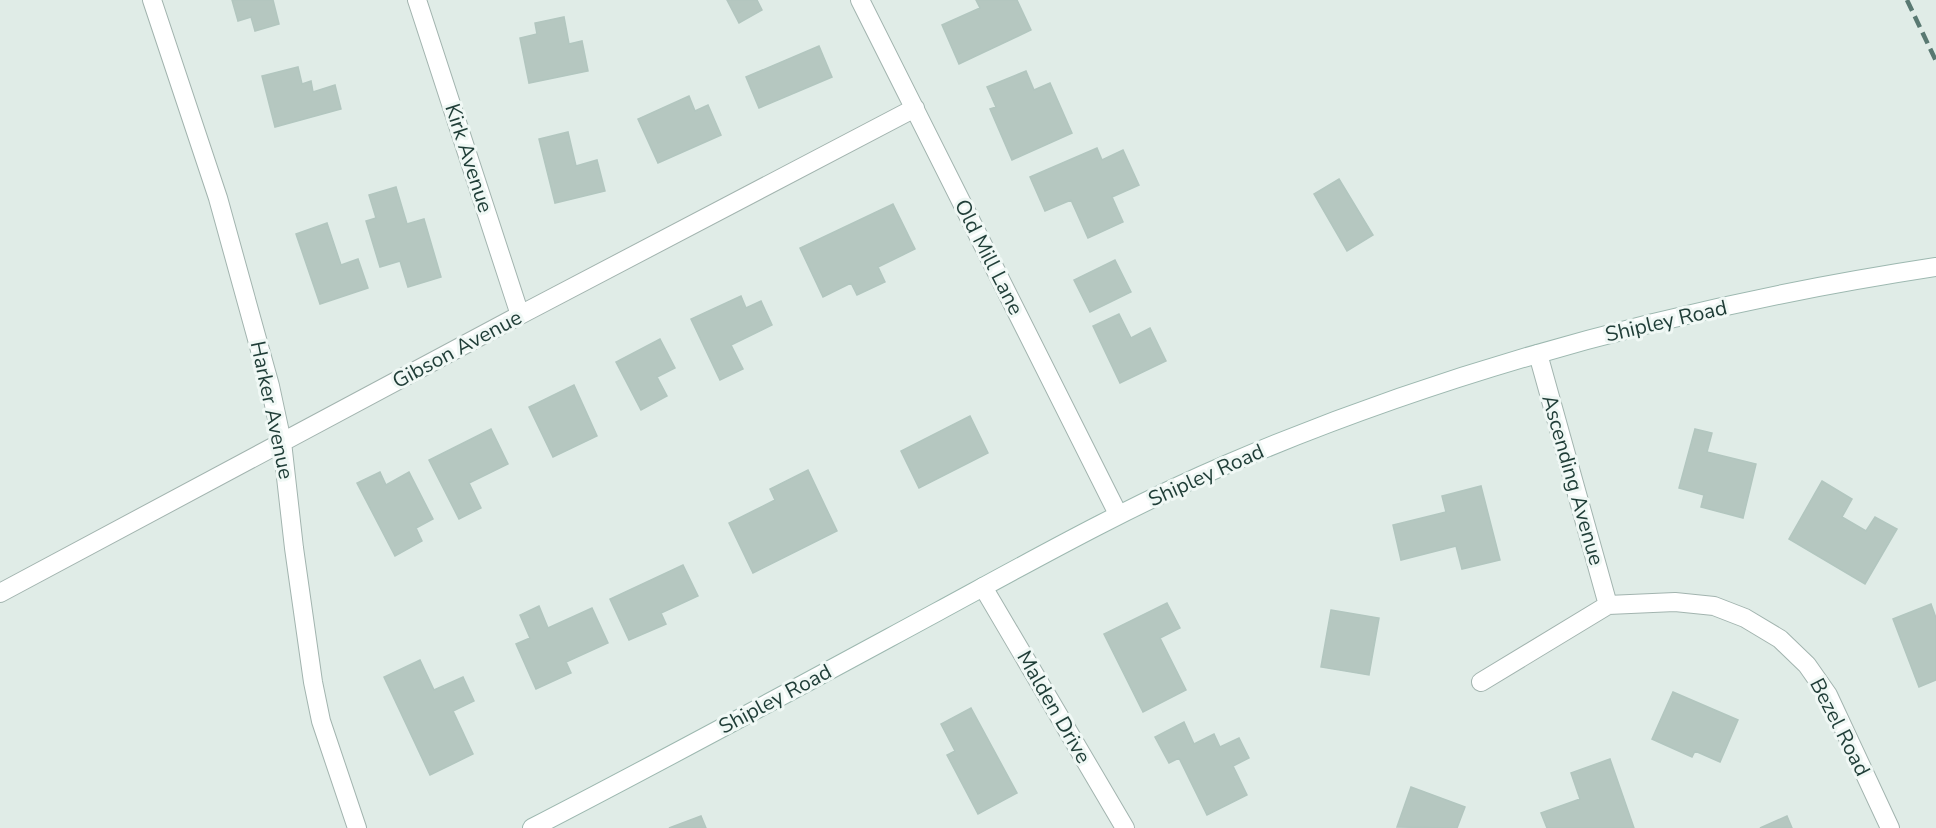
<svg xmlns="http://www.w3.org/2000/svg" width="1936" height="828" viewBox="0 0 1936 828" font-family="'Nunito Sans',sans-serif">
	<rect width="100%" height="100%" fill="#e0ece7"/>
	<path fill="#b5c7c0" stroke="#b2c6bf" stroke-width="1.5" d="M232,0H273L279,24L255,31L251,17L238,21Z
		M727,0H757L762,10L739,23Z
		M976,0H1017L1031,30L959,64L942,25L980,8Z
		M564,17L569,44L582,41L588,71L529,83L520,38L537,34L535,23Z
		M819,46L832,77L759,108L746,77Z
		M298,67L302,84L311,81L313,92L335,85L341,109L275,127L262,76Z
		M1026,71L1034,90L1050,83L1072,133L1012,160L990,109L996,107L987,87Z
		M689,96L695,111L708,105L721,135L658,163L638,119Z
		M568,132L576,166L597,160L605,191L555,203L539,139Z
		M1097,148L1102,160L1123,150L1139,185L1112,197L1123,222L1088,238L1071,200L1045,211L1030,177Z
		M1339,179L1373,235L1347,251L1314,194Z
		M396,187L407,224L424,219L441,277L408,287L400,261L380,267L366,221L376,218L369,195Z
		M893,204L915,249L878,267L885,282L857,295L851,283L823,297L800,248Z
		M327,223L341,265L358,259L368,288L320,304L296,234Z
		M1115,260L1131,292L1090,312L1074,280Z
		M741,296L746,308L761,301L772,325L731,345L743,369L720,380L691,319Z
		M1119,314L1131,338L1150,328L1166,361L1120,383L1093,326Z
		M660,339L675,368L657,377L667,396L641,410L616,362Z
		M574,385L597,436L553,457L529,407Z
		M970,416L988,453L919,488L901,451Z
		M491,429L508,464L469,483L481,508L459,519L429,460Z
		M1695,429L1712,433L1707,452L1756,464L1743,518L1701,507L1704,495L1679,488Z
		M808,470L837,531L753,573L729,523L775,500L770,489Z
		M380,472L386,485L409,472L433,519L416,528L422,541L395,556L357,483Z
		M1822,481L1852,499L1842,517L1866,531L1875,517L1897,529L1865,584L1789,539Z
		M1481,486L1500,560L1462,569L1456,546L1401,560L1393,525L1446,512L1442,496Z
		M683,565L698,596L661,613L666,624L629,640L610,599Z
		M1167,603L1180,628L1160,638L1186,690L1143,712L1104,634Z
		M1931,604L1936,618V680L1919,687L1893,619Z
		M539,606L548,628L592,608L608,643L566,662L571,673L536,689L516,644L530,638L520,615Z
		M1331,610L1379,618L1369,675L1321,667Z
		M420,660L434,690L463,677L474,701L453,711L473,754L430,775L384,677Z
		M1673,692L1738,720L1720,762L1695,751L1692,757L1652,739Z
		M971,708L1017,793L978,814L947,755L955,751L941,724Z
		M1184,722L1194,744L1214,734L1220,747L1239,738L1249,758L1233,766L1247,795L1207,815L1179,758L1169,763L1155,737Z
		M1610,759L1634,828H1547L1541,813L1580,799L1571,773Z
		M1411,787L1465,807L1457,828L1397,827Z
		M701,816L706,828H669Z
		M1787,816L1792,828H1760Z"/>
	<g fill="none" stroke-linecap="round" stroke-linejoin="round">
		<g stroke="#a2b4af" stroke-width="20">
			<path id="street" d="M152,0L218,198L270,386L282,442L294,548L313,682L321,721L357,828
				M417,0L520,315
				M860,0L1118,514
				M1538,354L1608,605
				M983,587L1125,828
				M0,593L520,315L915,108
				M1481,682L1608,605L1675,602L1714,606L1745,618L1780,639L1807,665L1828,695L1890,828"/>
		</g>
		<g stroke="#9db8b0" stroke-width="20">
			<path id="secondary" d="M532,828C668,758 802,685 937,612C1033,560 1129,506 1230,463C1455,367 1694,304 1936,267"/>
		</g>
		<use href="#street" stroke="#fff" stroke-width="18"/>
		<use href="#secondary" stroke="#fff" stroke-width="18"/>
		<path stroke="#597972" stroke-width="4.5" stroke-dasharray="12 6" stroke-linecap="butt" d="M1907,0L1936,61"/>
	</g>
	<g text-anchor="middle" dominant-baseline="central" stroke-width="6" stroke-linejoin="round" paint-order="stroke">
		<g font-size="21" fill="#1f3d37" stroke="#f0f8f5">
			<text transform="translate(469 158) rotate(72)">Kirk Avenue</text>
			<text transform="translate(989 257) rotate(63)">Old Mill Lane</text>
			<text transform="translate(1666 321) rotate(-13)">Shipley Road</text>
			<text transform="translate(457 349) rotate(-28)">Gibson Avenue</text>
			<text transform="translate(272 410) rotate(78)">Harker Avenue</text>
			<text transform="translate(1206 475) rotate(-24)">Shipley Road</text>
			<text transform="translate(1573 480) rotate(74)">Ascending Avenue</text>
			<text transform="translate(775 699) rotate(-28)">Shipley Road</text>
			<text transform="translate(1054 707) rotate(60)">Malden Drive</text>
			<text transform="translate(1840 727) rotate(63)">Bezel Road</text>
		</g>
	</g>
</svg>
